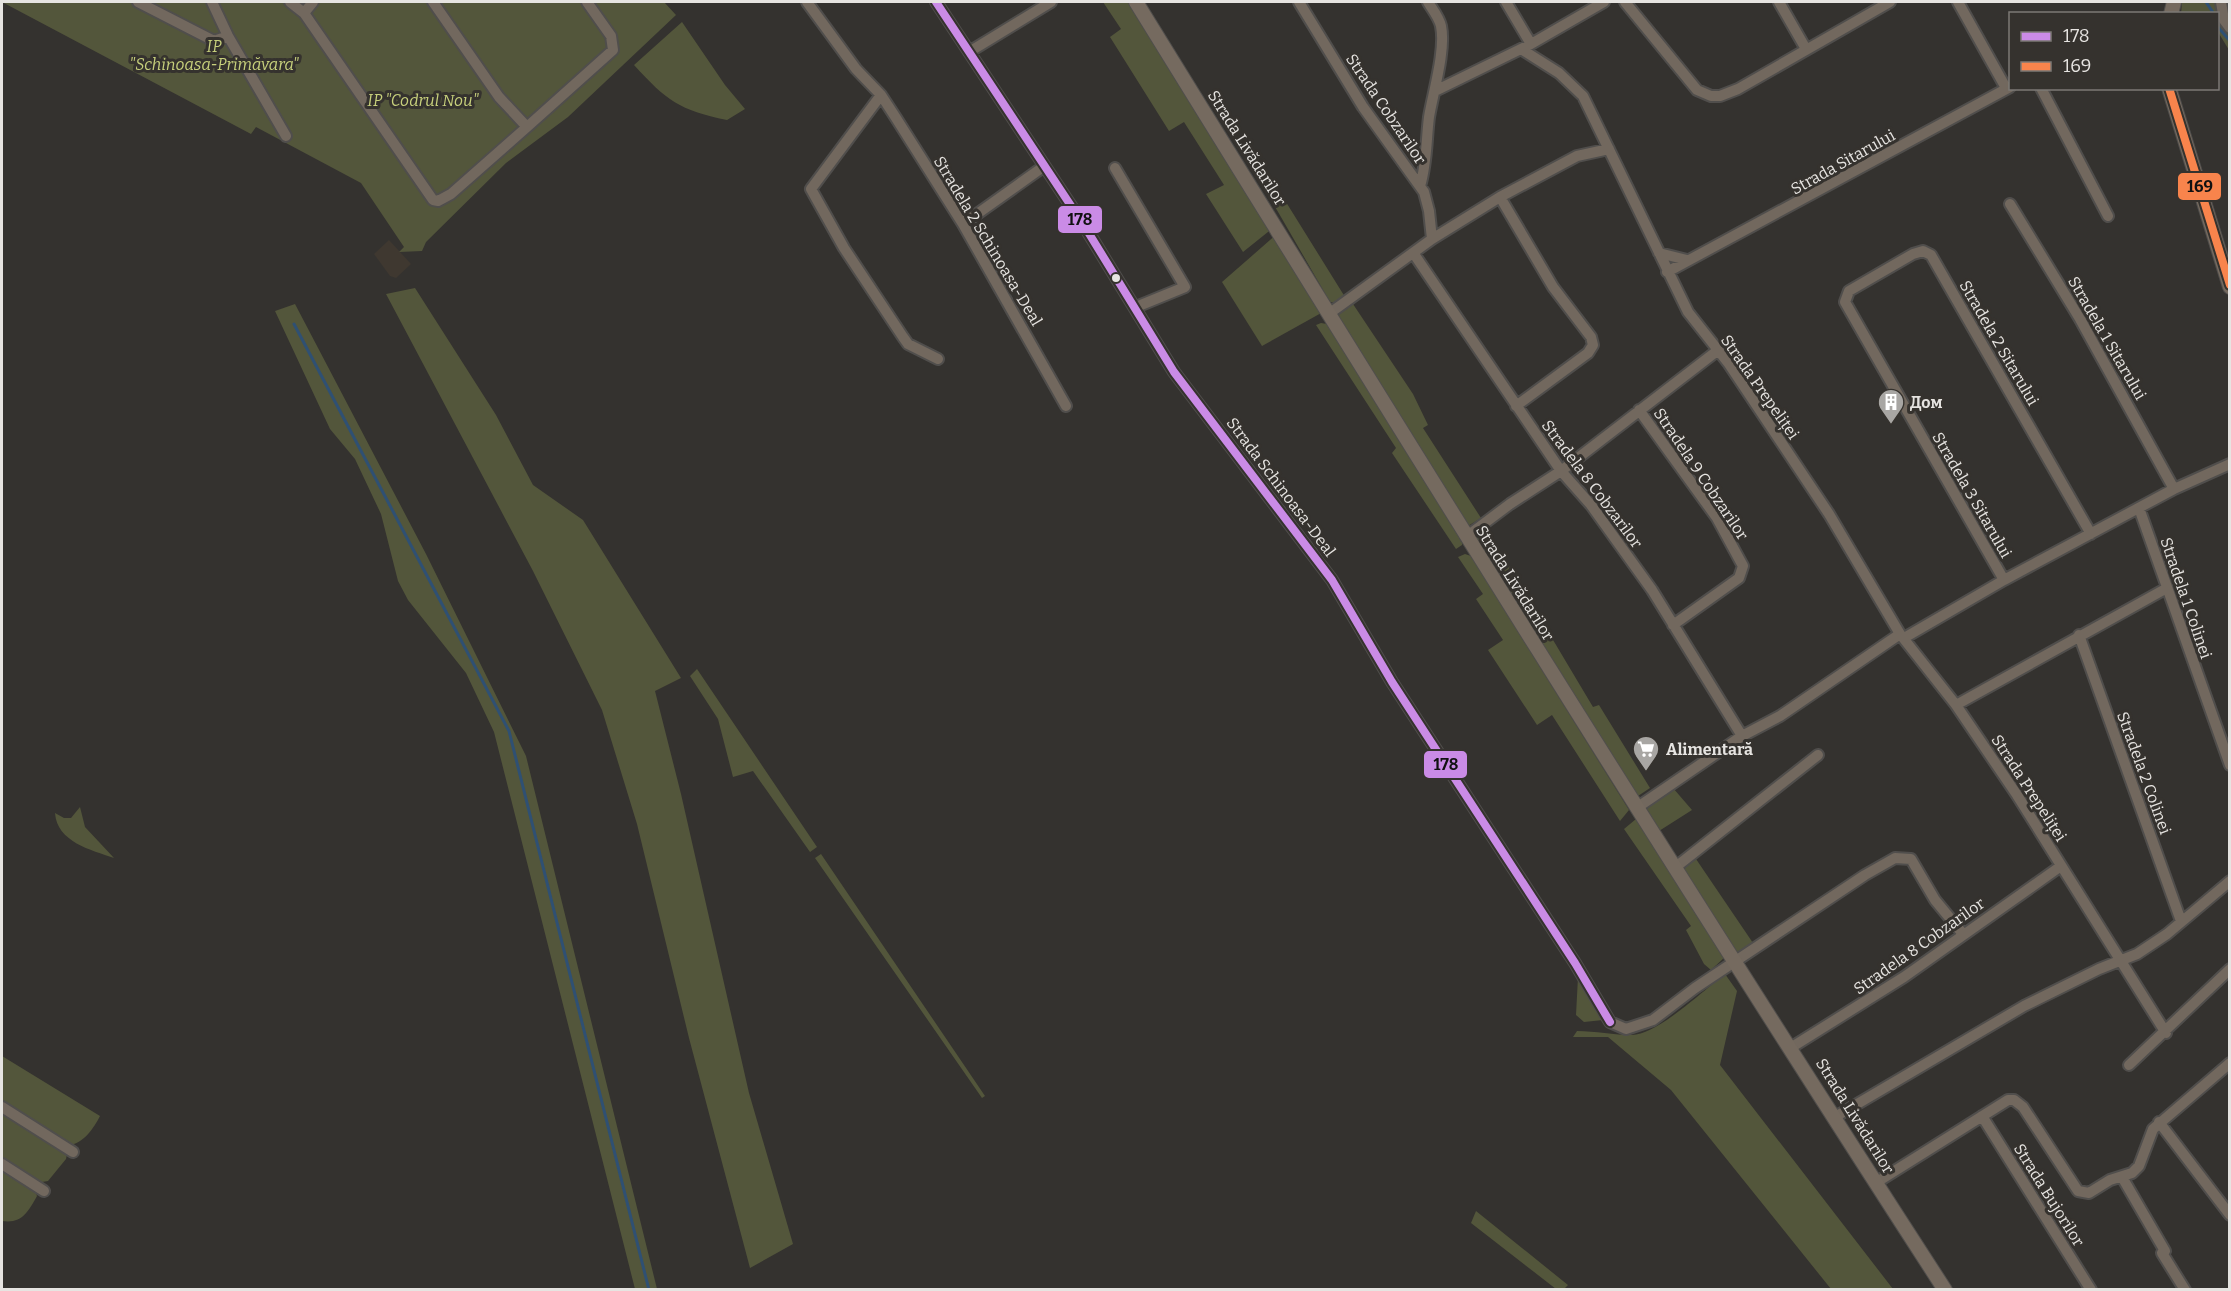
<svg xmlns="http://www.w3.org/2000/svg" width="2231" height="1291" viewBox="0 0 2231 1291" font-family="Bitter,serif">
	<rect width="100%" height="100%" fill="#34322f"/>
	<path fill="#3f3830" d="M389,240L411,264L396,278L390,276L374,254Z"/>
	<path fill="#53563b" d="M2,2H664L676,15L568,117L506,163L426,242L422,251L399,252L404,247L361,183L256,127L251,134Z
		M1103,2H1132L1273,228L1243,252L1206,194L1224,185L1184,122L1169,131L1110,37L1121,29Z
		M2182,2H2217L2229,33V50L2218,32V14H2181Z
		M682,22L725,85L745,109L727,120C679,110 667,101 634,65Z
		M1271,178L1345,297L1338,303L1330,302L1262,184Z
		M1277,234L1323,312L1262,346L1222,282Z
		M415,288L496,415L533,485L583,520L681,678L655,691L681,794L749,1093L793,1244L750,1268L689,1038L637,824L602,710L533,571L386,294Z
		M295,304L426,554L526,756L657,1289H635L494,732L466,673L408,600L398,581L381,514L355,459L330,429L275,311Z
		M1353,304L1413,394L1428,425L1423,428L1481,518L1468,526L1337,316Z
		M1321,323L1327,324L1463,540L1462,545L1456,549L1392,453L1396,448L1316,325Z
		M1487,529L1593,707L1599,705L1650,788L1638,796L1474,540Z
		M1465,554L1471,556L1629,810L1620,821L1552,715L1537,725L1488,650L1503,640L1476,599L1483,594L1458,557Z
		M697,669L817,847L810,852L753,771L733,777L718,719L690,676Z
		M1673,788L1692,810L1659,831L1644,808Z
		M80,807L85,827L114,858C91,850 57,842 55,813L64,818H71Z
		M1636,819H1640L1725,957L1711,970L1704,964L1686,930L1691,926L1624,829Z
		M821,854L985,1096L982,1098L815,858Z
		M1696,859L1753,943L1738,956L1683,869Z
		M1725,974L1737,991L1720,1065L1893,1289H1831L1671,1090L1608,1037H1573L1577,1031C1595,1031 1614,1035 1632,1035C1657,1035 1705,989 1725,974Z
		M1578,977L1603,1020L1584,1022L1576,1015Z
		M2,1056L100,1116C94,1128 83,1144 69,1145L66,1159L48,1181L42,1182L35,1191L37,1196C28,1212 22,1224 2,1221Z
		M1476,1211L1568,1285L1564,1289H1556L1471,1223Z"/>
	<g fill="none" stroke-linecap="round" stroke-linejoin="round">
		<path stroke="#2f5073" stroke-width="3" d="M2206,2L2214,14
			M2218,18V22
			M2218,27L2230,41
			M294,324L509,731L649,1290"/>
		<g stroke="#504e4c" stroke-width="14">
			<path id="street" d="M138,2L214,41L228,36
				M212,2L228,36L286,136
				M290,2L304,13L433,200L438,201L451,194L527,127
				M433,2L499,97L527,127L613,50L611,36L587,2
				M807,2L856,69L881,95L896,118L963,224L1066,406
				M936,2L1085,227L1174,372L1332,580L1392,682L1575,963L1610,1022L1626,1029L1653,1020L1695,988L1865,875L1895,858L1911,859L1935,900L1963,934
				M1299,2L1363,107L1424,192L1429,211L1432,239
				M1506,2L1531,44
				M1625,2L1697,90L1711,96H1720L1738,89L1890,2
				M1779,2L1806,49
				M1958,2L2006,88
				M2221,2L2224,20L2230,28
				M304,13L313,2
				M1521,49L1559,73L1583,96L1688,312L1729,364L1829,514L1900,634L1956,705L2017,795L2166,1033
				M969,52L1051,2
				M2041,88L2108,216
				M1437,90L1531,44L1604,2
				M881,95L811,189L844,248L903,337L908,344L938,359
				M1115,168L1185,287L1136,307
				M1420,186C1427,163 1426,141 1429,117C1433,93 1446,50 1441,26C1439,17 1432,9 1428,2
				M1500,197L1553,287L1591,337L1593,345L1588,353L1516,406
				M2010,204L2080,319L2174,489
				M963,224L1043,167
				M1659,253L1687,260
				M1414,254L1561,471L1591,505L1652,590L1742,736
				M1667,272L2010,87
				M1330,313L1432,239L1500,197L1577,156L1609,149
				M1639,410L1717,518L1743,566L1739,578L1673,625
				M2139,508L2230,765
				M1466,537L1510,504L1561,471L1717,351
				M2004,580L1845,302L1849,291L1913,254L1923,251L1931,255L2091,534
				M2079,635L2181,921
				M1904,638L2004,580L2174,489L2230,464
				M1956,705L2167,588
				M1638,807L1742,736L1780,716L1900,634
				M1677,866L1818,755
				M1792,1047L1904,977L2061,866
				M2129,1065L2230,969
				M2,1107L73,1152
				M1982,1116L2091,1290
				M1835,1117L2024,1006L2099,969L2137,954L2167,934L2230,881
				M2159,1122L2230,1215
				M2,1164L44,1191
				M2122,1177L2165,1251
				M1877,1182L2008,1100H2014L2023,1107L2078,1191L2089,1193L2110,1180L2132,1173L2139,1166L2153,1129L2230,1063
				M2162,1253L2185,1290"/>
		</g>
		<g stroke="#504e4c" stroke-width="16">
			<path id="secondary" d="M1136,2C1402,433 1669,864 1945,1290
				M2171,14L2174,2
				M2169,88L2230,287"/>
		</g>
		<use href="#street" stroke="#72685e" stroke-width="10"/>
		<use href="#secondary" stroke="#756a5f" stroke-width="14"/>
		<g stroke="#35322e" stroke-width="12">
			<path id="bus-1" d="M936,2L1085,227L1174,372L1332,580L1392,682L1575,963L1610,1022"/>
		</g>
		<g stroke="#35322e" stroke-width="12">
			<path id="bus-2" d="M2169,88L2230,285"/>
		</g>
		<use href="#bus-1" stroke="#ca8be6" stroke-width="8"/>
		<use href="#bus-2" stroke="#f8844c" stroke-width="8"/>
	</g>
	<defs>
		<g id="building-pin" transform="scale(1.35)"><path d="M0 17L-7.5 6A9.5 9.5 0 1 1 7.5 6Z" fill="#a8a6a3" stroke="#35322e"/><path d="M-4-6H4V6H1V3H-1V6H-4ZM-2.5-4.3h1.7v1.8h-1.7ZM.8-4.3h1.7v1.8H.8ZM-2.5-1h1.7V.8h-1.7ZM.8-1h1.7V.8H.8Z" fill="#fff"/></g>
		<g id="supermarket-pin" transform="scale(1.35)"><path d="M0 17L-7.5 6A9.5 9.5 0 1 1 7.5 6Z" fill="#a8a6a3" stroke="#35322e"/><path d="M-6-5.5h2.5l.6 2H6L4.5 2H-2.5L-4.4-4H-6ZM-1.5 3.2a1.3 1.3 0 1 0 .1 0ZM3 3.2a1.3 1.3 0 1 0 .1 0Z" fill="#fff"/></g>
	</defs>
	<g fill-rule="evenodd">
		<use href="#building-pin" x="1891" y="402"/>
		<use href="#supermarket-pin" x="1646" y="749"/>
	</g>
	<circle fill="#e6e4e1" stroke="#35322e" stroke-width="2" cx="1116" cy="278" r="5"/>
	<g text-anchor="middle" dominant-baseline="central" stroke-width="6" stroke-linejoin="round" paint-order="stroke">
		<g font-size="16" font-style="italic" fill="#c7d07c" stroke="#35322e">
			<text x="214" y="46">IP<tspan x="214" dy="18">"Schinoasa-Primăvara"</tspan></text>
			<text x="423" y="100">IP "Codrul Nou"</text>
		</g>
		<g font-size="16" fill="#e6e4e1" stroke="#35322e">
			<text transform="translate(1386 109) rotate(56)">Strada Cobzarilor</text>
			<text transform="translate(1247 148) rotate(58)">Strada Livădarilor</text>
			<text transform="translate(1843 162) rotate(-29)">Strada Sitarului</text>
			<text transform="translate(988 241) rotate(59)">Stradela 2 Schinoasa-Deal</text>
			<text transform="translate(2107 338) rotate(60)">Stradela 1 Sitarului</text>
			<text transform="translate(1999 343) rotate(60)">Stradela 2 Sitarului</text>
			<text transform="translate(1760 387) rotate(55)">Strada Prepeliței</text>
			<text transform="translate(1701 474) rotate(56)">Stradela 9 Cobzarilor</text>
			<text transform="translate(1592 484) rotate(53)">Stradela 8 Cobzarilor</text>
			<text transform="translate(1281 487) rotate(53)">Strada Schinoasa-Deal</text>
			<text transform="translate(1972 495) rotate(60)">Stradela 3 Sitarului</text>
			<text transform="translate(1515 583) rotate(58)">Strada Livădarilor</text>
			<text transform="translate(2186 598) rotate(71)">Stradela 1 Colinei</text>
			<text transform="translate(2144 773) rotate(70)">Stradela 2 Colinei</text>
			<text transform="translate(2029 788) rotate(57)">Strada Prepeliței</text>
			<text transform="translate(1919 946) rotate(-35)">Stradela 8 Cobzarilor</text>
			<text transform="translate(1855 1116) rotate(58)">Strada Livădarilor</text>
			<text transform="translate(2049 1195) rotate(58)">Strada Bujorilor</text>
		</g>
		<g font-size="16" font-weight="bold" fill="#e6e4e1" stroke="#35322e" text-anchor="start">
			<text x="1910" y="402">Дом</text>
			<text x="1666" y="749">Alimentară</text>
		</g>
	</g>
	<g stroke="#35322e" stroke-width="2">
		<rect x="2177" y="172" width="45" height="29" rx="6" fill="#f8844c"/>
		<rect x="1057" y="205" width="46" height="29" rx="6" fill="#ca8be6"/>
		<rect x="1423" y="750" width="45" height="29" rx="6" fill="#ca8be6"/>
	</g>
	<g font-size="16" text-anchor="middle" font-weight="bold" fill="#111">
		<text x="2200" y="192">169</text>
		<text x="1080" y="225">178</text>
		<text x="1446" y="770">178</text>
	</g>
	<rect width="2231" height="1291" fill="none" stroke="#e6e4e1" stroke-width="6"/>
	<rect x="2009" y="12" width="210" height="78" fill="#35322e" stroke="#7c7976" stroke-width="1.5"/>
	<rect x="2021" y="32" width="30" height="9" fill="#ca8be6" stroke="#7c7976" stroke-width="1.5"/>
	<text x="2063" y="42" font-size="18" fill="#e6e4e1">178</text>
	<rect x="2021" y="62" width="30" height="9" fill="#f8844c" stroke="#7c7976" stroke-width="1.5"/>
	<text x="2063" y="72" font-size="18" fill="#e6e4e1">169</text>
</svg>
